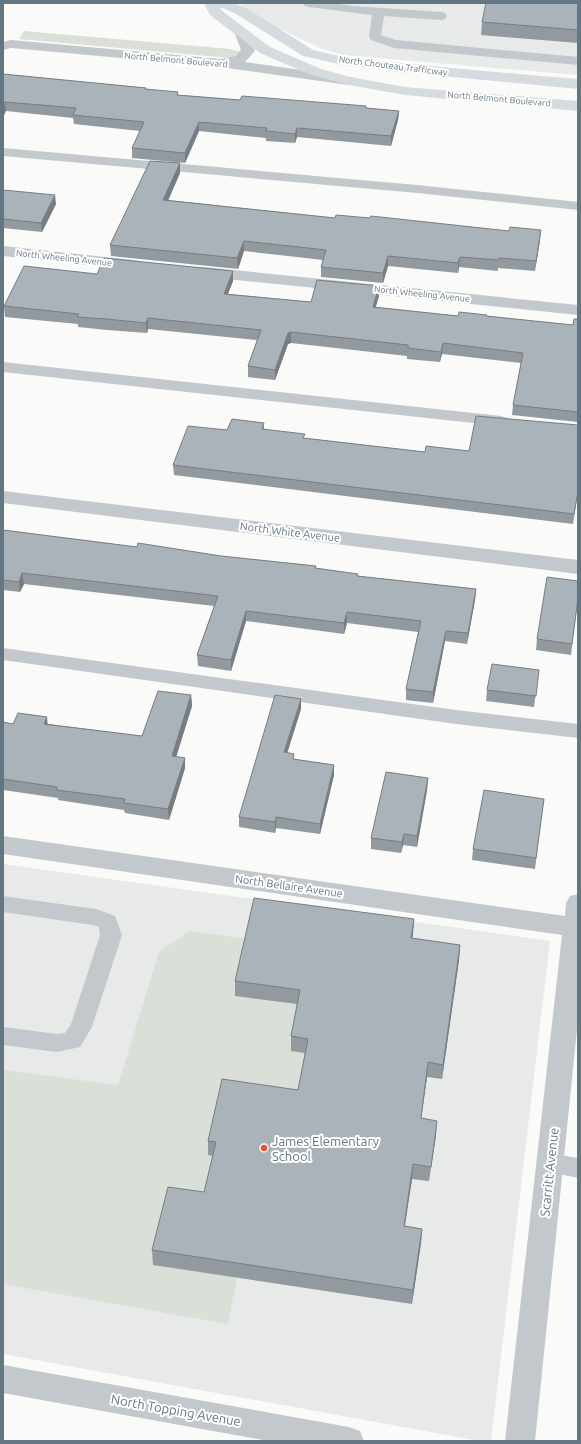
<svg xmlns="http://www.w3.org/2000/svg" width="581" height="1444" viewBox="0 0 581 1444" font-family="Ubuntu,sans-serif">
	<rect width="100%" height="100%" fill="#fafaf8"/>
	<path fill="#e8e9e9" d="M239,3H578V75L343,55L320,48L282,30L268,26Z
		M3,864L550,941L491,1441H480L3,1354Z"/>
	<path fill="#dadfd7" d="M24,31L230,49L240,52L230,58L19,39Z
		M356,60L578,79V84Z
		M190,931L248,939L300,1005L291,1051L308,1053L298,1104L253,1162L205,1206L154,1265L237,1277L228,1324L3,1284V1070L118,1085L159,952Z"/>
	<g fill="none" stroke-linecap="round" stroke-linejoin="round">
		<path fill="#c3c8cc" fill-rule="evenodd" d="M303,3H332L353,6L441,12L445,13L447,16L445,19L441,20L384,16L381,35L396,40L578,57V65L394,48L371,40L369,37L372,15L309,7L305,6Z
			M3,148L417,185L578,202V210L417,193L3,156Z
			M3,362L501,416L507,418L509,421L507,424L501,426L3,372Z
			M3,648L456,710L578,724V738L456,724L3,660Z
			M3,896L96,909L115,916L122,935L92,1027L80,1047L57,1052L3,1045V1027L57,1034L65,1033L71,1024L100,935L99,927L93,925L3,912Z
			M550,1153L578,1158V1178L542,1170L538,1163L542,1156Z"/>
		<path fill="#c3c8cc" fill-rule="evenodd" d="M3,246L133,260L139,261L141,265L139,269L133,270L3,256Z
			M203,267L578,305V315L197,276L195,272L197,268Z
			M3,491L578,560V574L3,503Z
			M3,836L565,916L566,903L570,896L578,894V1020L535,1441H505L562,935L3,854Z
			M3,1365L349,1427L360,1431L364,1441H269L3,1393Z"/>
		<path fill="#c3c8cc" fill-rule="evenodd" d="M242,30L247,31L255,51L245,62L349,77L354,78L356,81L354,84L349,85L220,67L11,48L3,50V42L11,40L221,59L235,56L241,50L235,34L237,31Z"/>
		<path fill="#d6dbdf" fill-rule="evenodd" d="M204,3H234L246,8L313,50L343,57L578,81V89L401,72L343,65L308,57L303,56L236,14L220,7L221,10L270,47L321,69L350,77L405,87L578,101V111L405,95L349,85L311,75L260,53L210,15Z"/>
	</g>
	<path fill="#929a9f" d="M578,3V43L481,35L482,22Z
		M3,74L146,88V89L179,95L240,100L366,106V108L399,111L398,120L391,146L297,137L295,143L266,141V138L199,131L185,163L132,158V148L140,131L74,124L73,118L6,111L4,115L3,114Z
		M180,163V173L168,200L540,240L535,271L498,268V271L459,267L458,273L388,266L383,283L321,277V267L323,260L244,251L238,269L111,256L110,245Z
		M3,190L56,204L42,232L3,228Z
		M97,274L233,281L228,294L311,302L379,286V296L375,307L458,316H487L573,325L578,319V422L512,415L513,405L521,363L442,354L440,362L407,359V356L291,343L288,344L275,380L248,377V366L257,340L148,329L147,333L107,330L78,327V324L5,317L4,306Z
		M264,423V429L304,438L425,452L469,451L578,493L573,524L174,475L173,465L227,430Z
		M3,530L137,547L316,566V568L358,576L476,589L475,600L467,644L445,641L433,703L406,700V689L418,632L347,623L344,634L246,621L231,671L198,666L197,655L214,606L24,584L20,592L3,590Z
		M578,598L571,655L536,650L537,639Z
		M539,670L534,707L486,701L487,690Z
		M191,695L192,706L176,757L185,758V768L169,820L125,813L124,810L58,800V798L3,790V722L13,724H48L142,736Z
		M301,709L287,753L294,759L334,765V775L320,834L276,828L275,833L239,827V817Z
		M428,778L427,790L417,847L403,845L401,853L371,849V838Z
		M544,799L535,869L472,860L473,849Z
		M414,919L412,938L460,945L459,960L442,1079L427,1077L421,1118L436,1135L429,1181L412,1179L405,1226L422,1229L421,1243L412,1304L153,1265L152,1250L204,1192L213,1156L208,1155V1141L298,1090L305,1053L291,1051V1036L297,1004L235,996V981Z"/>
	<path fill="#777d82" d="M5,102L6,111L4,115L3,105Z
		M399,111L398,120L391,146V136Z
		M199,122V131L185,163V153Z
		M297,128V137L295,143V134Z
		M180,163V173L164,210L163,200Z
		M55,195L56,204L42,232L41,223Z
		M541,230L540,240L535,271L536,261Z
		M244,241V251L238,269L237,258Z
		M388,256V266L383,283V273Z
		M460,257L459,267L458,273V263Z
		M233,271V281L224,304V294Z
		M379,286V296L373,317V307Z
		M148,318V329L147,333L146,323Z
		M291,332V343L288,344L275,380V370L288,333Z
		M443,343L442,354L440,362L441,352Z
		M22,573L24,584L20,592L19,582Z
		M476,589L475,600L467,644L468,633Z
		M246,611V621L231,671V660Z
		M347,612V623L344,634V623Z
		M446,631L445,641L433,703V692Z
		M191,695L192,706L173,767L172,756Z
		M301,699V709L284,763V752Z
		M47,717L48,728L44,724Z
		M185,758V768L169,820L168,809Z
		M334,765V775L320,834V824Z
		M428,778L427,790L417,847V836Z
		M276,817V828L275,833V822Z
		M404,834L403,845L401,853L402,842Z
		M414,919L413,934L410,953L411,938Z
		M460,945L459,960L442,1079L443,1065Z
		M428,1062L427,1077L419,1133L421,1118Z
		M437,1121L436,1135L429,1181L431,1167Z
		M413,1164L412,1179L402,1240L404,1226Z
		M422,1229L421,1243L412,1304L413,1290Z"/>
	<path fill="#aab3b9" stroke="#777d82" d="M486,3H578V30L482,22Z
		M3,74L146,88L145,89L178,92L177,95L240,100L242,96L366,106V108L399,111L391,136L297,128L295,134L266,131L267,128L199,122L185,153L132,148L144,122L73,115L76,108L5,102L3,105Z
		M150,161L180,163L163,200L335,218L336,215L370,218L371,216L509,231L510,227L541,230L536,261L499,258L498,260L460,257L458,263L388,256L383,273L321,267L326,250L244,241L237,258L110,245Z
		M3,190L55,195L41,223L3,219Z
		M104,258L233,271L224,294L311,302L317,280L379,286L373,307L458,316L459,312L487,315L486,316L573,325L574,319H578V412L513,405L523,353L443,343L441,352L408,348V345L291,332L288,333L275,370L248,366L261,330L148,318L146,323L106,319L77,317L79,314L4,306L24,266L97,274Z
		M476,416L578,425V491L574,514L173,465L188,426L227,430L232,419L264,423L262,429L305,434L303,438L425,452L426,446L469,451Z
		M3,530L137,547L138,543L221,556L316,566L315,568L358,574L357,576L476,589L468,633L446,631L433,692L406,689L421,621L347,612L344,623L246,611L231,660L197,655L218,596L22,573L19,582L3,580Z
		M547,577L578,581V598L572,644L537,639Z
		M492,664L539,670L536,696L487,690Z
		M158,691L191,695L172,756L185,758L168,809L124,803L125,799L57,790V787L3,779V722L13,724L18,713L47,717L44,724L142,736Z
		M275,695L301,699L284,752L294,754L293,759L334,765L320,824L276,817L275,822L239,817Z
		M386,772L428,778L417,836L404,834L402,842L371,838Z
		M484,790L544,799L536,858L473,849Z
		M254,898L414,919L411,938L460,945L443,1065L428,1062L421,1118L437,1121L431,1167L413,1164L404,1226L422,1229L413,1290L152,1250L168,1187L204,1192L216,1142L208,1141L222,1079L298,1090L308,1039L291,1036L300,990L235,981Z"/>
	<circle fill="#e4572e" stroke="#fff" stroke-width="1.5" cx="264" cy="1148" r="4"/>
	<g text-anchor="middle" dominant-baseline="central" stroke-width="4" stroke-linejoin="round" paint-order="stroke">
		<g font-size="9" fill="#657683" stroke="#fff">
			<text transform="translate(176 60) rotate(5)">North Belmont Boulevard</text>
			<text transform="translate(393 66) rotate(7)">North Chouteau Trafficway</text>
			<text transform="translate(499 99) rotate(5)">North Belmont Boulevard</text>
			<text transform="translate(64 258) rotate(6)">North Wheeling Avenue</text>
			<text transform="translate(422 294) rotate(6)">North Wheeling Avenue</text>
		</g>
		<g font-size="11" fill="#657683" stroke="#fff">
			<text transform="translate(290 532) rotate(7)">North White Avenue</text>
			<text transform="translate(289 886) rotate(8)">North Bellaire Avenue</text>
		</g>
		<g font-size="13" fill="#657683" stroke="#fff" text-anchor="start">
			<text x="272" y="1141">James Elementary<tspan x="272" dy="15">School</tspan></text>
		</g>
		<g font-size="13" fill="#657683" stroke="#fff">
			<text transform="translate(549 1172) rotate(-84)">Scarritt Avenue</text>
			<text transform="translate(176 1410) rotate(10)">North Topping Avenue</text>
		</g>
	</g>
	<rect width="581" height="1444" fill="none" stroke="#657683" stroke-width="8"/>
</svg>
